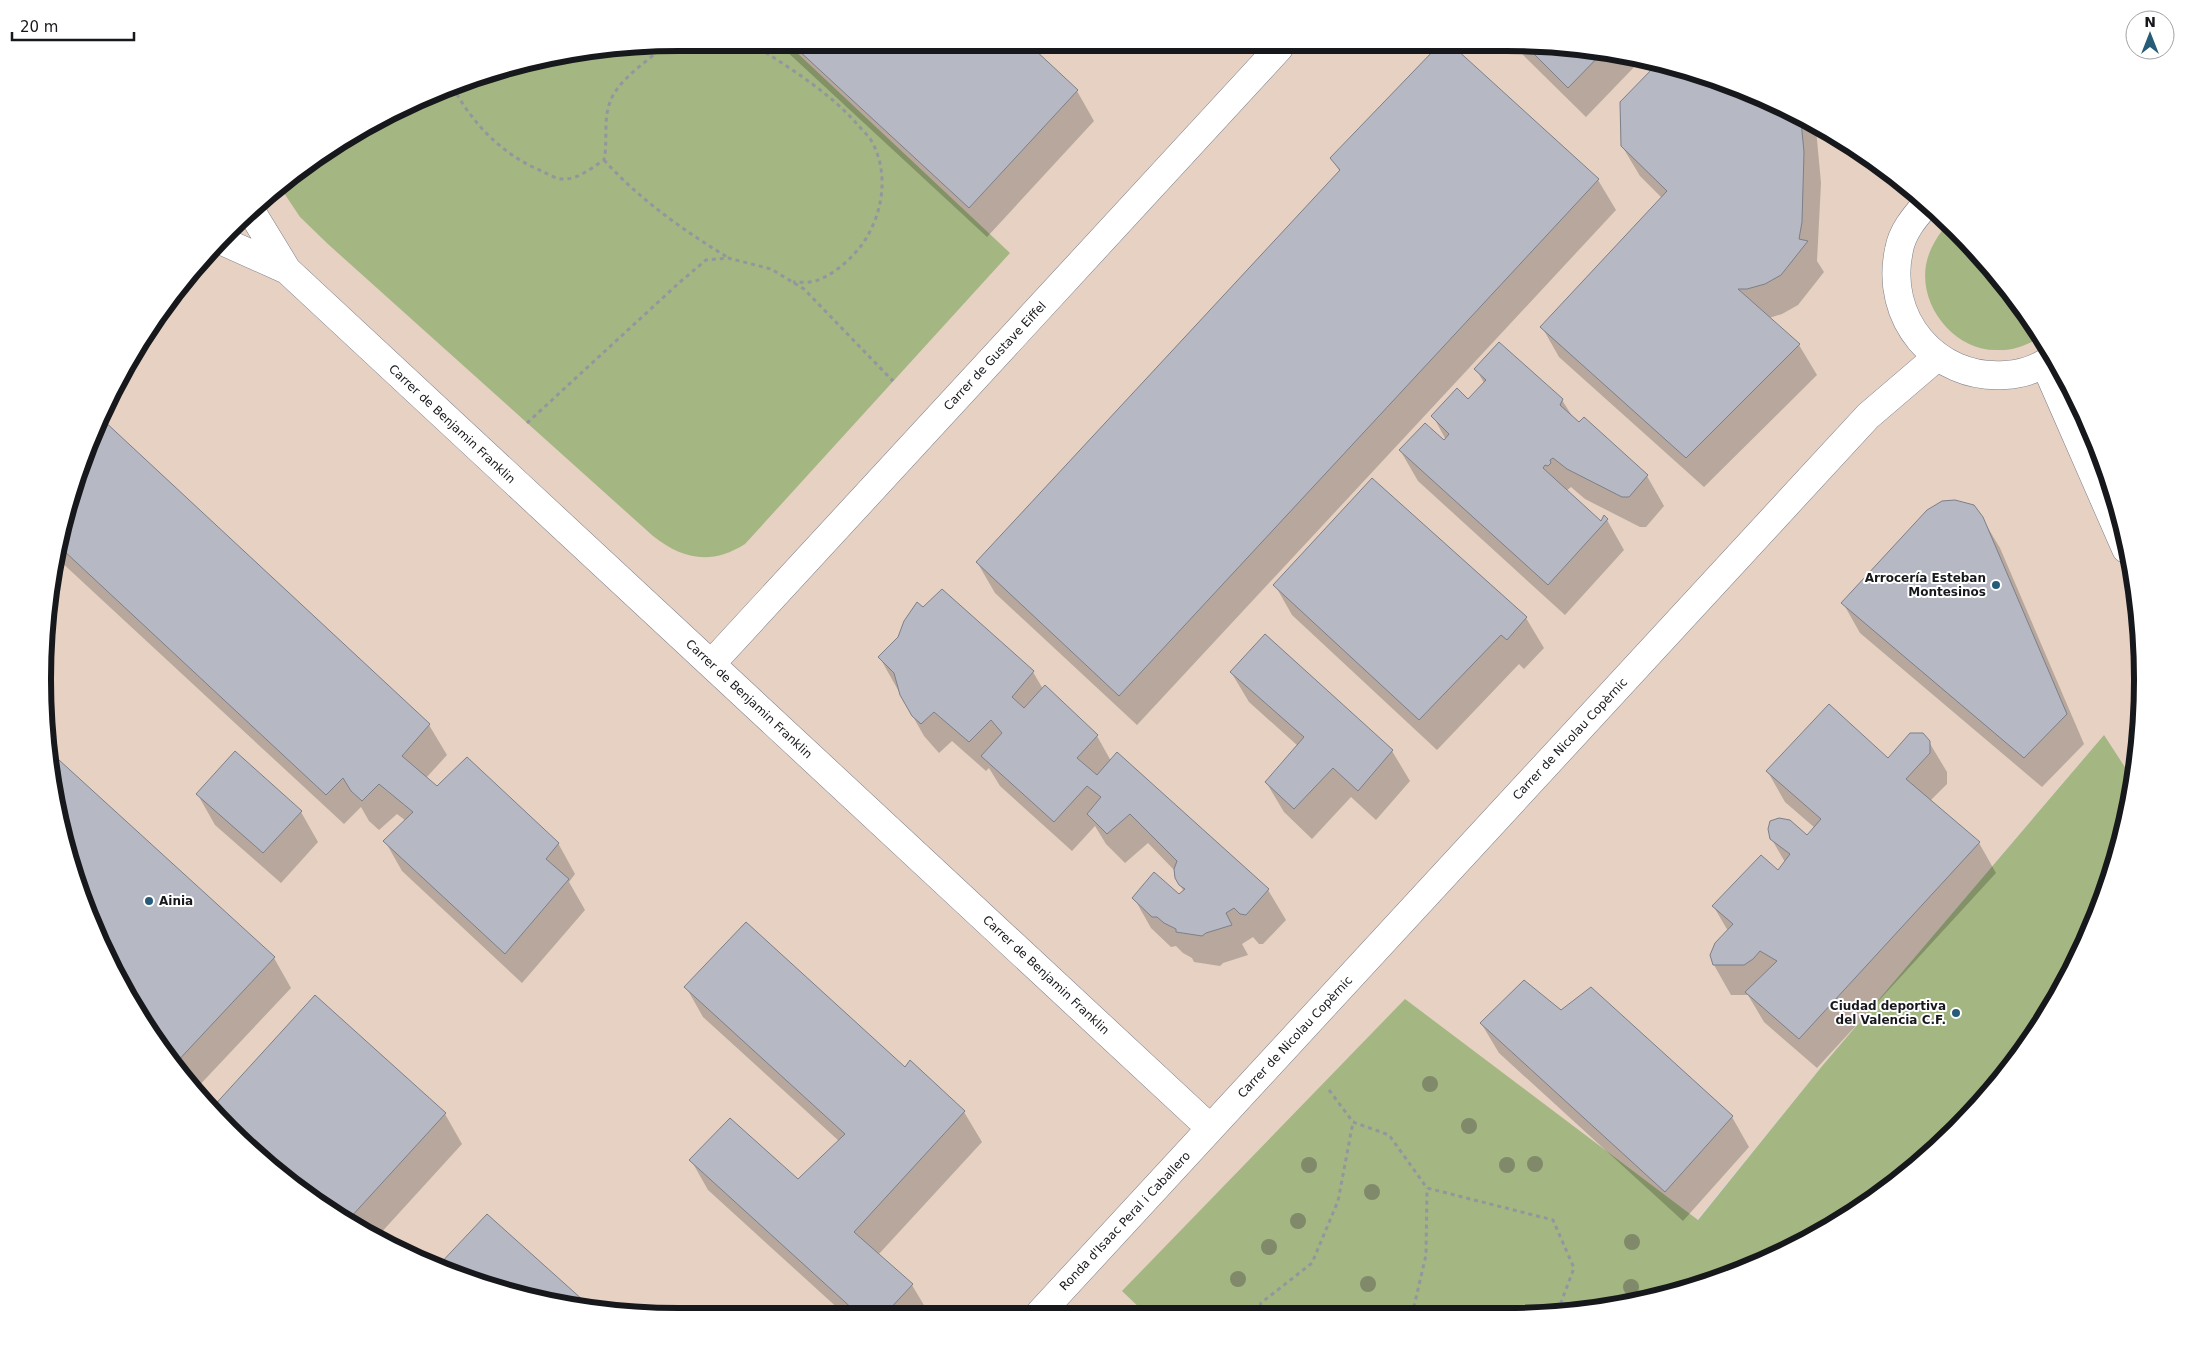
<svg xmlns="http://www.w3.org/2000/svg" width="2185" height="1359" viewBox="0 0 2185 1359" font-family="'DejaVu Sans',sans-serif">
	<rect width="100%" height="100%" fill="#dcdeea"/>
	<path fill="#e6d1c3" d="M596,48H1588L1750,91L1893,174L1985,260L2057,361L2109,475L2137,597L2141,721L2132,778L2103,736L1823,1065L1689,1230L1547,1315L597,1311L436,1268L292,1185L201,1100L150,1034L64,845L48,762L44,638L76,474L128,361L174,292L229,229L325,150L475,76Z"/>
	<path fill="#a4b681" d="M596,48H792L1010,253L745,544C712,565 683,560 653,536L329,245L300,217L280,187L325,150L475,76Z
		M1947,224L1985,260L2040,338C2026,345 2013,351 1996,350C1954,350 1919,306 1926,265C1929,249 1937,237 1947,224Z
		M2104,735L2132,778L2121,845L2077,961L2011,1067L1925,1159L1824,1231L1710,1283L1547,1315L1145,1313L1122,1291L1405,999L1698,1220L1823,1065Z"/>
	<path fill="#0003" d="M783,48H1031L1077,91L1094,121L987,237Z
		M1438,48H1453L1598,180L1616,210L1137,725L995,593L977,562L1340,172L1332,158Z
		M1516,48H1588L1639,62L1586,117Z
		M1656,66L1750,91L1816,129L1821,183L1817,261L1824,272L1798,305L1782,314L1769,318L1799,345L1817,375L1704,487L1559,357L1542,327L1662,198L1640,176L1622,146L1621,103Z
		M1476,369L1562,400L1574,419L1579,423L1584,419L1647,476L1664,506L1646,527H1640L1585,499L1571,487L1566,491L1601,523L1607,520L1624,550L1565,615L1418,481L1400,450L1444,442L1446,440L1433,416L1468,400L1484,383Z
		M101,420L429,725L447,755L426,778L437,787L558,843L575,874L569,882L585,910L522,983L402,871L385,841L406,821L397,814L379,830L369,821L361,807L344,824L59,560L76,474Z
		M1372,480L1526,618L1544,648L1524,669L1519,664L1437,750L1292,615L1275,585Z
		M1982,518L2000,548L2084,744L2042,787L1860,633L1843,603Z
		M923,609L1033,672L1043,689L1045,687L1097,736L1111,761L1268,890L1286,920L1263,944H1259L1253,937L1242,944L1248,955L1223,963L1220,966L1194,962L1192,958L1183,953L1176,946L1171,947L1151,928L1134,898L1179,896L1184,892L1176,878L1175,871L1148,843L1125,863L1106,844L1095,826L1072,851L1000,786L989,768L986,771L952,741L939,753L924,736L880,658Z
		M1266,636L1392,751L1410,781L1376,820L1351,797L1312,839L1284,812L1266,782L1298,746L1249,702L1231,672Z
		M1929,742L1947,772V784L1930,801L1979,843L1996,873L1817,1068L1764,1022L1748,995H1731L1714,965L1728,931L1714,907L1778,872L1785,862L1771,838L1807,837L1815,828L1785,802L1768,772L1888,760Z
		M48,751L274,958L291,988L194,1091L150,1034L64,845L48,762Z
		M198,795L301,812L318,842L281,883L215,825Z
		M686,987L905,1068L910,1062L964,1112L982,1142L878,1255L912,1285L928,1312H842L708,1190L691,1160L798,1181L839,1141L703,1017Z
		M315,997L445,1114L462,1144L379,1235L291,1185L212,1110Z
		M1561,1012L1732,1117L1749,1147L1683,1221L1499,1053L1481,1023Z
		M487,1216L591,1310L438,1269Z"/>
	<path fill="#b6b9c4" stroke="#7c7f89" d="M796,48H1033L1078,90L969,208Z
		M1436,48H1455L1599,179L1119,696L976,562L1340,170L1330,158Z
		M1528,48H1588L1603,52L1568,88Z
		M1655,66L1750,91L1801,121L1804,152L1802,222L1799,239L1808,241L1781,275L1765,284L1747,289H1738L1800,344L1686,458L1540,327L1667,191L1621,146L1620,102Z
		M1499,342L1563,399L1560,405L1579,422L1584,417L1648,475L1629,497H1622L1567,469L1553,458L1550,460L1551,463L1548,466L1545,465L1543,468L1601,521L1604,515L1608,519L1548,585L1399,450L1425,423L1444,440L1449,434L1431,416L1457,388L1468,399L1486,380L1474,369Z
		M102,419L430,724L402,756L437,786L467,757L559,843L546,859L569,879L505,954L383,841L413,812L379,784L362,801L351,791L343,778L326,795L62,549L76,474Z
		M1372,478L1527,617L1507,640L1501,635L1419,720L1273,585Z
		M1955,500L1974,505L1983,517L2067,714L2024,758L1841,603L1927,510L1942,501Z
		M942,589L1034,671L1012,697L1024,708L1045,685L1098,735L1077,758L1097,775L1117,752L1269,889L1246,915L1240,914L1234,908L1226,913L1232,925L1206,933L1202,936L1176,932V929L1164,923L1157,917H1152L1132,898L1154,872L1179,894L1185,889L1179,885L1175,878L1174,869L1177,861L1130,814L1107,834L1087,814L1101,797L1087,786L1054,822L981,756L1002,733L991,720L969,742L934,712L921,724L912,716L900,695L894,673L878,657L898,637L904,621L917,602L923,607Z
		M1265,634L1393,750L1358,791L1333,768L1294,809L1265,782L1304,737L1230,672Z
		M1829,704L1888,758L1910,733H1923L1930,741V753L1906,779L1980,842L1799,1039L1745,992L1777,961L1760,951L1753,959L1744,965H1713L1710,955L1715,943L1733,924L1712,906L1761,855L1778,870L1790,854L1770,839L1768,829L1770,821L1779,818L1790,820L1807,835L1821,819L1766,771Z
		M47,749L275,957L174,1065L150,1034L108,961L64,845L48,762Z
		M235,751L302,811L263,853L196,794Z
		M746,922L905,1067L910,1060L965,1111L854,1232L913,1284L887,1312H856L689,1160L730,1118L798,1179L845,1134L684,987Z
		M1524,980L1561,1010L1591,987L1733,1116L1665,1192L1480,1023Z
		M315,995L446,1113L350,1218L291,1185L211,1109Z
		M487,1214L594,1310L436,1268Z"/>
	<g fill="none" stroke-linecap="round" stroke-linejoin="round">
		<g stroke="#7c7f89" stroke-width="29">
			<path id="street" d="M1926,204C1914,218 1902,232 1899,250C1884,318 1935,380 2005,375C2023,374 2040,368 2054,357
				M251,211L287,270L1210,1128
				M220,240L287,270
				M2045,364L2126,549
				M711,664L1279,48
				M1040,1313L1868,416L1937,357"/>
		</g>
		<path stroke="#94969f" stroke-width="3" stroke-dasharray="4 4" stroke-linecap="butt" d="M759,48C794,71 830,93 858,125C862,130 869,136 872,142C889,173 883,212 865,240C855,256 833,276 815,281C809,283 800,282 793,282
			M453,87C473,125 504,156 544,172C549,175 557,179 562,179C578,180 591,168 604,160C608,142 603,120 610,102C618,80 645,63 662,48
			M604,160C639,199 683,230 727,257
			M527,423L680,282L706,260L728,258L771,269L804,289L893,381
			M1329,1090L1353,1122L1389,1135L1427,1188L1553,1220L1574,1268L1557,1313
			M1258,1314L1261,1303L1312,1263L1338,1201L1353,1122
			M1412,1315L1426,1255L1427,1188"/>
		<use href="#street" stroke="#fff" stroke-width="28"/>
	</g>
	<g fill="#808969">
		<circle cx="1430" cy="1084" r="8"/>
		<circle cx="1469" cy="1126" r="8"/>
		<circle cx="1535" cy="1164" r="8"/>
		<circle cx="1309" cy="1165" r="8"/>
		<circle cx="1507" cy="1165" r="8"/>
		<circle cx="1372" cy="1192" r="8"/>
		<circle cx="1298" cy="1221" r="8"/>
		<circle cx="1632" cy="1242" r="8"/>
		<circle cx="1269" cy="1247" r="8"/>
		<circle cx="1238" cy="1279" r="8"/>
		<circle cx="1368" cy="1284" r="8"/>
		<circle cx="1631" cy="1287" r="8"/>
	</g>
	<g fill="#275c78" stroke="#fff" stroke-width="2">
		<circle cx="1996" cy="585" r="5"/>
		<circle cx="149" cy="901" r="5"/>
		<circle cx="1956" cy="1013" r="5"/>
	</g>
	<g text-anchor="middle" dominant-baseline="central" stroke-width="4" stroke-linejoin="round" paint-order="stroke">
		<g font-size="12" fill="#17181c" stroke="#fff">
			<text transform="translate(995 356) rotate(-47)">Carrer de Gustave Eiffel</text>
			<text transform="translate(452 424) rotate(43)">Carrer de Benjamin Franklin</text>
			<text transform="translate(749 699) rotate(43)">Carrer de Benjamin Franklin</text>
			<text transform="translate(1570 739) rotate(-47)">Carrer de Nicolau Copèrnic</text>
			<text transform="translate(1046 975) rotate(43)">Carrer de Benjamin Franklin</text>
			<text transform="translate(1295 1037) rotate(-47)">Carrer de Nicolau Copèrnic</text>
			<text transform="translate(1125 1221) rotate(-47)">Ronda d'Isaac Peral i Caballero</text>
		</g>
		<g font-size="12" font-weight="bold" fill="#17181c" stroke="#fff" text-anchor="end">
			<text x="1986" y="578">Arrocería Esteban<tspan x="1986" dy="14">Montesinos</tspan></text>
			<text x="159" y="901" text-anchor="start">Ainia</text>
			<text x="1946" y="1006">Ciudad deportiva<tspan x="1946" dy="14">del Valencia C.F.</tspan></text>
		</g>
	</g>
	<path d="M0 0H2185V1359H0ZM679 51H1506A628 628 0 0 1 2134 679V680A628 628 0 0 1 1506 1308H679A628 628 0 0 1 51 680V679A628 628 0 0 1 679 51Z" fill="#fff" fill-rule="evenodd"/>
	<path fill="none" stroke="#17181c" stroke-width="6" d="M679 51H1506A628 628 0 0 1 2134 679V680A628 628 0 0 1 1506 1308H679A628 628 0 0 1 51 680V679A628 628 0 0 1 679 51Z"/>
	<g transform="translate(2150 35)"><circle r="24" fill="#ffffff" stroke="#a2a3a4"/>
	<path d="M0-4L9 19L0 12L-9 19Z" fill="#275c78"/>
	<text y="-8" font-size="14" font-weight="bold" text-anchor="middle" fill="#17181c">N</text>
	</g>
	<path d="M12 32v8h122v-8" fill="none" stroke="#17181c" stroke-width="2.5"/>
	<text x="20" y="32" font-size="15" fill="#17181c" stroke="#ffffff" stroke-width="4" paint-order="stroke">20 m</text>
</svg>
